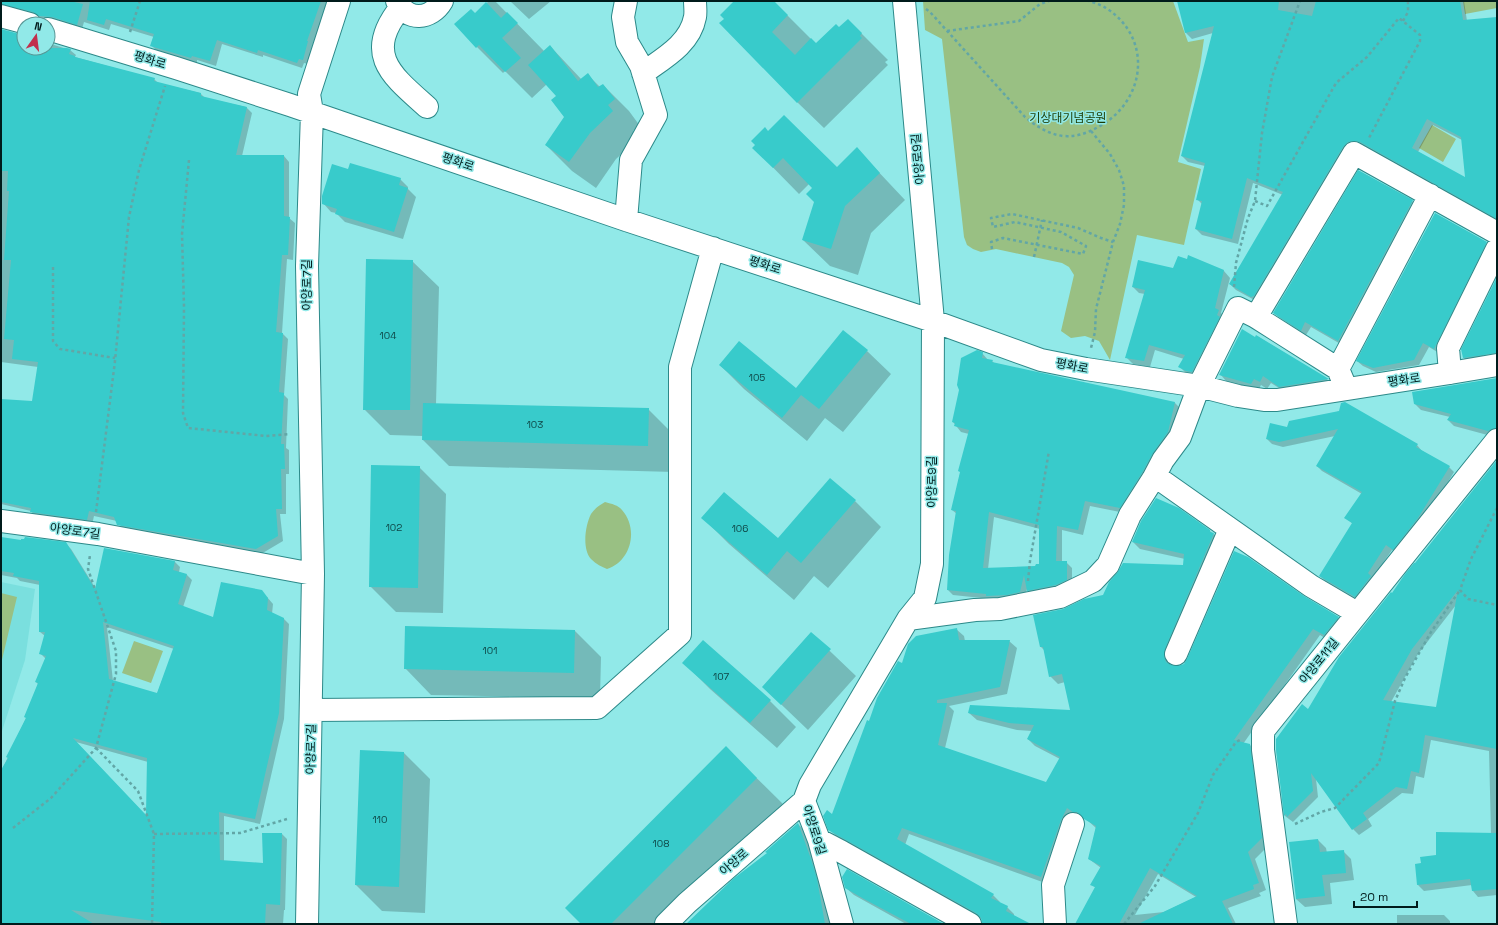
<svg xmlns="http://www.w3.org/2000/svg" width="1498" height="925" viewBox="0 0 1498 925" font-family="'Space Grotesk','Noto Sans KR',sans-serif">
	<rect width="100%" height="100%" fill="#91e9e8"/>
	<path fill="#7adfde" d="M1,582L35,589L25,660L1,734Z"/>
	<path fill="#99c083" d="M923,1H1173L1188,42L1204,39L1200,67L1178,162L1201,169L1184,245L1137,235L1110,360L1099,341L1085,336L1071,338L1061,331L1074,275L1069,267L1062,263L996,249L981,252L973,249L967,245L964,237L942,39L925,30Z
		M1463,1H1497V8L1465,14Z
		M1432,125L1456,139L1443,162L1419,148Z
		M605,502C612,504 618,505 622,510C639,529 631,562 607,569C602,567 596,564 591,559C582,549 585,526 591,514C595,508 600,505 605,502Z
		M1,593L17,597L1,664Z
		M134,641L163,651L151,683L122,673Z"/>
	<path fill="#0003" fill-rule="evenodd" d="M1,1H328L312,47H313L308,64L304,63L302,68L263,55V57L222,44L216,66L197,60V63L157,51L151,45L154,37L111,24L109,30L84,22L82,29L47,24L40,17L1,7Z
		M489,1H495L544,51L550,46L582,80L588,75L600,87L603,85L629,111L640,126L633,131L639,138L616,159L596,188L572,171L546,145L565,117L558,96L547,84L532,98L505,71L503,73L477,47L475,14Z
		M510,1H551L529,19Z
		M743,1H773L816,44L839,29L848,20L888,60L885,62L888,65L824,128L797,102Z
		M1178,1H1464L1467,21L1497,18V220L1367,148L1361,146L1258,302L1236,290L1230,284L1283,195L1253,183L1238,244L1202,235L1196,229L1202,204L1197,199L1205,166L1188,162L1182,156L1213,33L1192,39L1186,33ZM1433,125L1462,140L1466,179L1418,152Z
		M1,30L24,36V48H48V43L70,50L76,55L75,57L154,79L158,83L200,93L205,98L246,107L252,113L242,156H284L289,162V218L295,223L293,260L287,259L282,333L288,339L284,395L288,399L286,448L289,450V474H286V514H280L283,541L261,554L124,530L117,521L94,516L92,525L36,517L31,511L1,504V400L33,402L38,367L1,362Z
		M768,132L837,168L857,149L905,200L871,233L858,275L830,266L803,240L815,202L814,188L810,183L799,194L754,148Z
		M349,170L400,179L408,187V189L416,197L403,239L345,222L336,213L331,212L323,203Z
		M1359,171L1412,201L1418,206L1344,346L1311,327L1306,335L1280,318L1274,313Z
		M1487,243L1492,248L1439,353L1429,347L1419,365L1376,372L1363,366L1357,361Z
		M412,261L439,287L436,404L648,409L675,436L674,472L449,466L423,440V436L390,435L364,409Z
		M1174,269L1224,271L1230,278L1221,313L1225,317L1198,378L1186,373L1180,367L1184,359L1155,350L1150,367L1133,364L1126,357L1145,294L1139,293L1133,287Z
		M1497,279V353L1483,355L1488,360L1470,364L1464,358Z
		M1257,336L1328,380L1335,387L1287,393L1271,383L1267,389L1261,385L1258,391L1227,382L1220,374Z
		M867,351L891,374L843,432L825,418L807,441L744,389L720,365L796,389Z
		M982,353L988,360L992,361L995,364L1175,403L1180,408L1174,437L1125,513L1090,506L1083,535L1062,530V562H1066L1072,568V585L1033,596L1027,589L1025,597L991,599L953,595L948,590L957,514L952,510L969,434L961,432L953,422ZM994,517L1040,529V565L1036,567L988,569Z
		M1497,379V435L1495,437L1454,426L1448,420L1450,417L1421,410L1415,404Z
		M1340,411L1417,445L1422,451L1449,467L1454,472L1423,524L1398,554L1392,550L1372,579L1360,602L1325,581L1320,576L1353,524L1346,518L1362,494L1322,471L1317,466L1335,436L1283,447L1272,444L1267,439L1287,428Z
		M1497,462V895L1478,897L1473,891L1472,885L1424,891L1418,885L1422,864L1437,856L1491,833L1489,751L1431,740L1424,778L1416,776L1413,794L1402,793L1368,819L1372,826L1359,835L1353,829L1316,779L1318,797L1293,822L1285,816L1276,749L1308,710L1393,594ZM1456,605L1437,708L1391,702L1418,654Z
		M419,467L446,494L443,613L396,612L370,586Z
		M855,501L881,527L828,588L814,576L794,600L729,544L703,518L778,539Z
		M1210,531L1221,541L1171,657L1170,664L1172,666L1178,667L1184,665L1303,597L1338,618L1345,625L1331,642L1320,635L1243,744L1250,745L1257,753L1269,845L1255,859L1266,890L1259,893L1261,896L1228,908L1236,924H1076L1096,888L1092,885L1101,868L1089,859L1096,828L1086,819H1081L1048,884L909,834L905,845L993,895L1000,902L999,903L1007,907L1014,914V916L1029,924H983L982,919L837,837L829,829L833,815L869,722L903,664L956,629L964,636L965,641H1009L1017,648L1007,694L949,706L954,711L945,748L1046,784L1060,759L1035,746L1028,739L1032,731L1017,730L977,720L969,713L1071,711L1065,682L1058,684L1050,676L1045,651L1041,647L1063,610L1184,566L1185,559L1140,549L1133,542ZM1158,874L1196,897L1164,912L1135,915Z
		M1,538L22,541L65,543L71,549L96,589L105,549L175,562L180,567L179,572L187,575L192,580L183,607L214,618L267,597L273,604L272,614L284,619L289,624L284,719L260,824L224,816V861L264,864L282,834L287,839L285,910H284L283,924H1V772L26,718L38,684L36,682L46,659L40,653L45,636L40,632V585L20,581L17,578L1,575ZM107,627L174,649L157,694L113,681ZM76,742L148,762L147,817Z
		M575,631L601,657L600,698L431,695L405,668Z
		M811,633L856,676L808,730L763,687Z
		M684,663L770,701L796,727L777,748L710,689Z
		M726,748L783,804L663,924H583Z
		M361,751L404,753L430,779L425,913L382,911L356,885Z
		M798,824L805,831L818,867L831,924H688L768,854Z
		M1318,840L1326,848L1327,853L1343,851L1351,859L1354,880L1330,883L1332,904L1305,907L1296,899Z
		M846,888L942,924H906L854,895Z
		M1397,915H1444L1450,921V924H1397Z"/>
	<path fill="#38cbcb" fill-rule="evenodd" d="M1,1H70L83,4L77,25L52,17L39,16L33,12L1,4Z
		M90,1H321L307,41H308L303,60L299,59L297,63L258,50L257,53L217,40L210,61L192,56L191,58L150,46L154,34L106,19L104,25L87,20Z
		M734,1H774L788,15L772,32L795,55L811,38L816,43L836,24L839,27L848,19L862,33L860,36L862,38L797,103L719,23L724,19L720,15Z
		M1177,1H1279L1278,10L1312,16L1316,1H1460L1463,20L1497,17V219L1360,142L1354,141L1348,142L1343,147L1254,296L1251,297L1229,284L1283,192L1247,178L1232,239L1195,229L1202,201L1196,200L1205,163L1181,156L1214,26L1185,33ZM1427,119L1461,137L1465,177L1412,148Z
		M486,2L501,18L507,12L518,23L502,38L521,58L505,72L479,45L476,48L454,24L471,9L475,13Z
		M1,29L23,35V48H67L71,49L69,54L75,56V57L155,78L154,81L201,93V96L247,107L236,155H284V216L290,217L288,255H282L276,332L283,333L279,392L284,393L281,444H284L285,469H281L282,509H276L278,536L256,549L117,525L114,517L89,511L87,520L30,512L31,508L1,502V399L32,401L38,362L12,359L14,340L4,339L11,260H4L9,191H7L8,171H1Z
		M550,45L578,81L588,73L598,87L603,84L615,99L608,105L613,111L590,133L569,162L545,145L564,117L551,100L556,96L528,65Z
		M784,115L837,167L857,147L880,173L845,206L831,249L802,240L814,202L806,194L812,188L783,158L773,168L752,148L755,145L751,141L765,127L768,131Z
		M350,163L401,178L399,185L408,188L394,232L335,214L337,209L322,204V196L332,164L348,169Z
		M1358,170L1413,200L1338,341L1305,322L1301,331L1273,313Z
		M1435,213L1487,242L1436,345L1434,349L1423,343L1414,360L1373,368L1356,361Z
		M1188,255L1224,270L1215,308L1219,310L1217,315L1220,317L1192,372L1186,371L1178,367L1185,355L1149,345L1144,361L1125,358L1145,290L1132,287L1138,260L1173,268L1178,256L1187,259Z
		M366,259L413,260L410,410H363Z
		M1497,277V353L1463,358L1461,349Z
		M1242,329L1255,337L1256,335L1329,379L1279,387L1263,376L1260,382L1254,379L1251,384L1219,375Z
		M843,330L868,350L819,409L801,395L782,418L719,365L739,341L796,388Z
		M977,350L983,352L982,358L993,360L992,362L1175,402L1168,432L1153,453L1142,473L1120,508L1085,501L1078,530L1057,526L1056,561H1067V580L1056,585L1027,591L1024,575L1020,592L1007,595L986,596V594L947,590L949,555L956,511L951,510L960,472L958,471L969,430L954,426L955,423L952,422L959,390L957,385L961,358ZM989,512L1039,525V564H1036L1035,566L983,568Z
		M1497,378V428L1492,429L1488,431L1447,420L1451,414L1414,404L1412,392Z
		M1345,402L1418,444L1416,447L1450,466L1418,518L1393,550L1386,545L1368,573L1371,576L1355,597L1319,576L1352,523L1344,518L1362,492L1316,466L1338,429L1279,442L1266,439L1270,423L1287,427L1289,421L1339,411L1341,403Z
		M423,403L649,408L648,446L422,440Z
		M1497,460V749L1425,735L1419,773L1411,771L1407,789L1396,787L1363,813L1367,819L1352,830L1311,773L1313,791L1287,817L1286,814L1284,816L1276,749V739L1302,704L1308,709L1339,657L1391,592L1392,593L1405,574L1414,563H1415ZM1458,590L1436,707L1383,700L1412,649Z
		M371,465L420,466L418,588L369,587Z
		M830,478L856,500L801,563L787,551L767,575L701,518L724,492L778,538Z
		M1156,498L1179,508L1210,530V532L1214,533L1165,649L1164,656L1166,662L1171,665L1178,666L1184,664L1187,659L1234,551L1248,557L1304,596L1339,617L1324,635L1313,629L1234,740L1250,744L1262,838L1248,852L1259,883L1253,885L1254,889L1222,901L1233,924H1138L1197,896L1150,868L1119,924H1075L1095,887L1090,885L1101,866L1088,859L1096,826L1084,819L1077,812H1073L1067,808L1061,820L1041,877L902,828L897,839L994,894L991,898L1008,906L1006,911L1031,924H982L981,918L976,913L828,830L823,816L827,810L832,814L867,720L869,721L877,698L898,661L902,663L908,644L916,636L957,628L959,640H1010L1000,687L937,700V703H947L938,745L1046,782L1060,757L1027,739L1034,725L1009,723L968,713L970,705L1070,710L1062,674L1049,677L1043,647H1040L1033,615L1063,609L1084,599L1103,595L1109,582L1117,573L1123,563L1183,565L1184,554L1132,542L1141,521Z
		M1,537L21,540V539H24L25,537L66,542L95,589L104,548L175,561L173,570L187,574L178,604L213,617L221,582L262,590L268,598L267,610L284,618L279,713L255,819L219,812L220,860L263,863L262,833H282L280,905L266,904L265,924H161V922L71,910L94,924H1V770L8,758L6,757L26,718L24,717L38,683L35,682L46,656L39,654L45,632H39V581L13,576L14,573L1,571ZM103,622L174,646L157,693L109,679ZM73,738L147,758L146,815Z
		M405,626L575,630L574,673L404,669Z
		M811,632L831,649L781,705L762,687Z
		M703,640L771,700L750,723L682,663Z
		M726,746L757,778L611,924H581L565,908Z
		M360,750L404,752L399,887L355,885Z
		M798,823L811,859L817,879L825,924H686L733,879L767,853L765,852Z
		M1436,832L1497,833V889L1472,891L1470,879L1417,885L1415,864L1421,863L1420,857L1436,855Z
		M1318,839L1320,852L1344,850L1346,873L1322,875L1325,896L1296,899L1289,842Z
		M847,869L944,924H911L864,899L845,888L842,877Z"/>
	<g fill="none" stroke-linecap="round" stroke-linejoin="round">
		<g stroke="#2c8989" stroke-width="24">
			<path id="minor" d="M397,1C407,22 431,20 442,1
				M626,1L623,17L627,42L641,66L656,115L631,160L626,220
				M401,7C363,54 391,75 427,107
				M1,16L30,24
				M48,29L176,68L290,105L626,220L933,321L1041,360L1086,369L1199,386L1238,396L1264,400H1277L1450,373L1497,365
				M643,73C664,58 690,44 695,17C696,12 695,6 695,1
				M1256,317L1354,153L1497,233
				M1338,369L1430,195
				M1450,373L1448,348L1497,249
				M1155,476L1311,586L1357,613
				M1,521L98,534L313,574
				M908,619L975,610L1000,609L1060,597L1093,581L1108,565L1130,515L1153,479L1163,460L1180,437L1199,386L1238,308L1256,317L1338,369L1346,388
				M1176,654L1230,529
				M312,710L597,708L680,634V367L713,248
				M819,840L842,852L970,924
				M307,924L313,574L307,266L312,112L309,94L339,1
				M666,924L687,903L804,801
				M842,924L819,840L804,801L810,785L908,619L925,598L932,564L933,321L904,1
				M1055,924L1053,885L1073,824
				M1286,924L1263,750V731L1497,440"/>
		</g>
		<path stroke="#62a6a6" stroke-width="2.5" stroke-dasharray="3 3" stroke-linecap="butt" d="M926,9L930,12L1025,117C1036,126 1048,134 1063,136C1078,137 1087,133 1100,126C1146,100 1153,38 1106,8C1101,5 1095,3 1089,1
			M1403,21L1408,12V1
			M947,31L1019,21L1040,4L1049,1
			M130,32L140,1
			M1091,131L1110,154L1119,170L1124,186V205L1120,224L1113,242L1096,309L1095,332L1091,348
			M189,160L182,234L184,307L183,413L188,428L266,436L290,434
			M1255,201L1267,206L1336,83L1367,57L1399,18L1420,35V41L1369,138
			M992,249L991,242L1003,238L1083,254L1086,246L1061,232L1015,222L993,227L991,218L1012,214L1078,228L1101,238L1113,242
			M1034,257L1042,220
			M53,267V341L60,349L115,358
			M1234,287L1236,263L1248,218L1255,201L1262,133L1272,77L1300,1
			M1497,508L1471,559L1460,590L1468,599L1497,605
			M96,512L115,361L129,217L139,170L165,86
			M1028,581L1030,561L1049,451
			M96,748L138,791L154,834L152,924
			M1295,824L1321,812L1335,808L1379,763L1395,701L1405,678L1431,632L1460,590
			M13,828L51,798L96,748L116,674V651L88,569L90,555
			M154,834L240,833L287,819
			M1124,924L1155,886L1198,813L1213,775L1236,742L1242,739"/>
		<use href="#minor" stroke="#fff" stroke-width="22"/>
	</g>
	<g text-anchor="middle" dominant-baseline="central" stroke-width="3" stroke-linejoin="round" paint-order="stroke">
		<g font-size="10" fill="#0e4747">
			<text x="388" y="335">104</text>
			<text x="757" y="377">105</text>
			<text x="535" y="424">103</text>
			<text x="394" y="527">102</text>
			<text x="740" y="528">106</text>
			<text x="490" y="650">101</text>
			<text x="721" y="676">107</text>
			<text x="380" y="819">110</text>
			<text x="661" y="843">108</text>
		</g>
		<g font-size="12" fill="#001b1b" stroke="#91e9e8">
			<text transform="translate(150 60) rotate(17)">평화로</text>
			<text transform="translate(918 159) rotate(-95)">아양로9길</text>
			<text transform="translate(458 162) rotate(19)">평화로</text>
			<text transform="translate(765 265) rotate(18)">평화로</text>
			<text transform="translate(307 285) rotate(-90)">아양로7길</text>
			<text transform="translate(1072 366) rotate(11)">평화로</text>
			<text transform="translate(1404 380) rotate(-8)">평화로</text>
			<text transform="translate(932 482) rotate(-90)">아양로9길</text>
			<text transform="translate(75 531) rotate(8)">아양로7길</text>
			<text transform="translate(1319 661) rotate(-51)">아양로11길</text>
			<text transform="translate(311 749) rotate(-89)">아양로7길</text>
			<text transform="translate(814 830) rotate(72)">아양로9길</text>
			<text transform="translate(734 862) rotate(-41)">아양로</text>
		</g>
		<g font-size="12" fill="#1c3b02" stroke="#91e9e8">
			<text x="1068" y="118">기상대기념공원</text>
		</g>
	</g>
	<rect width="1498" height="925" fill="none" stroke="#001b1b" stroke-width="4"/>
	<g transform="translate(36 36) rotate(14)"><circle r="19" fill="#91e9e8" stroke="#579796"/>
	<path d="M0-3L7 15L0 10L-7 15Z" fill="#c1304c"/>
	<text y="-6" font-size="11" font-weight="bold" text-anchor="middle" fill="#001b1b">N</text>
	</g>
	<path d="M1354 901v6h63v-6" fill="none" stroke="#001b1b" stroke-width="2"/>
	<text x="1360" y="901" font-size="12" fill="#001b1b" stroke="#91e9e8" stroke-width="3" paint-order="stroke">20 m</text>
</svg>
